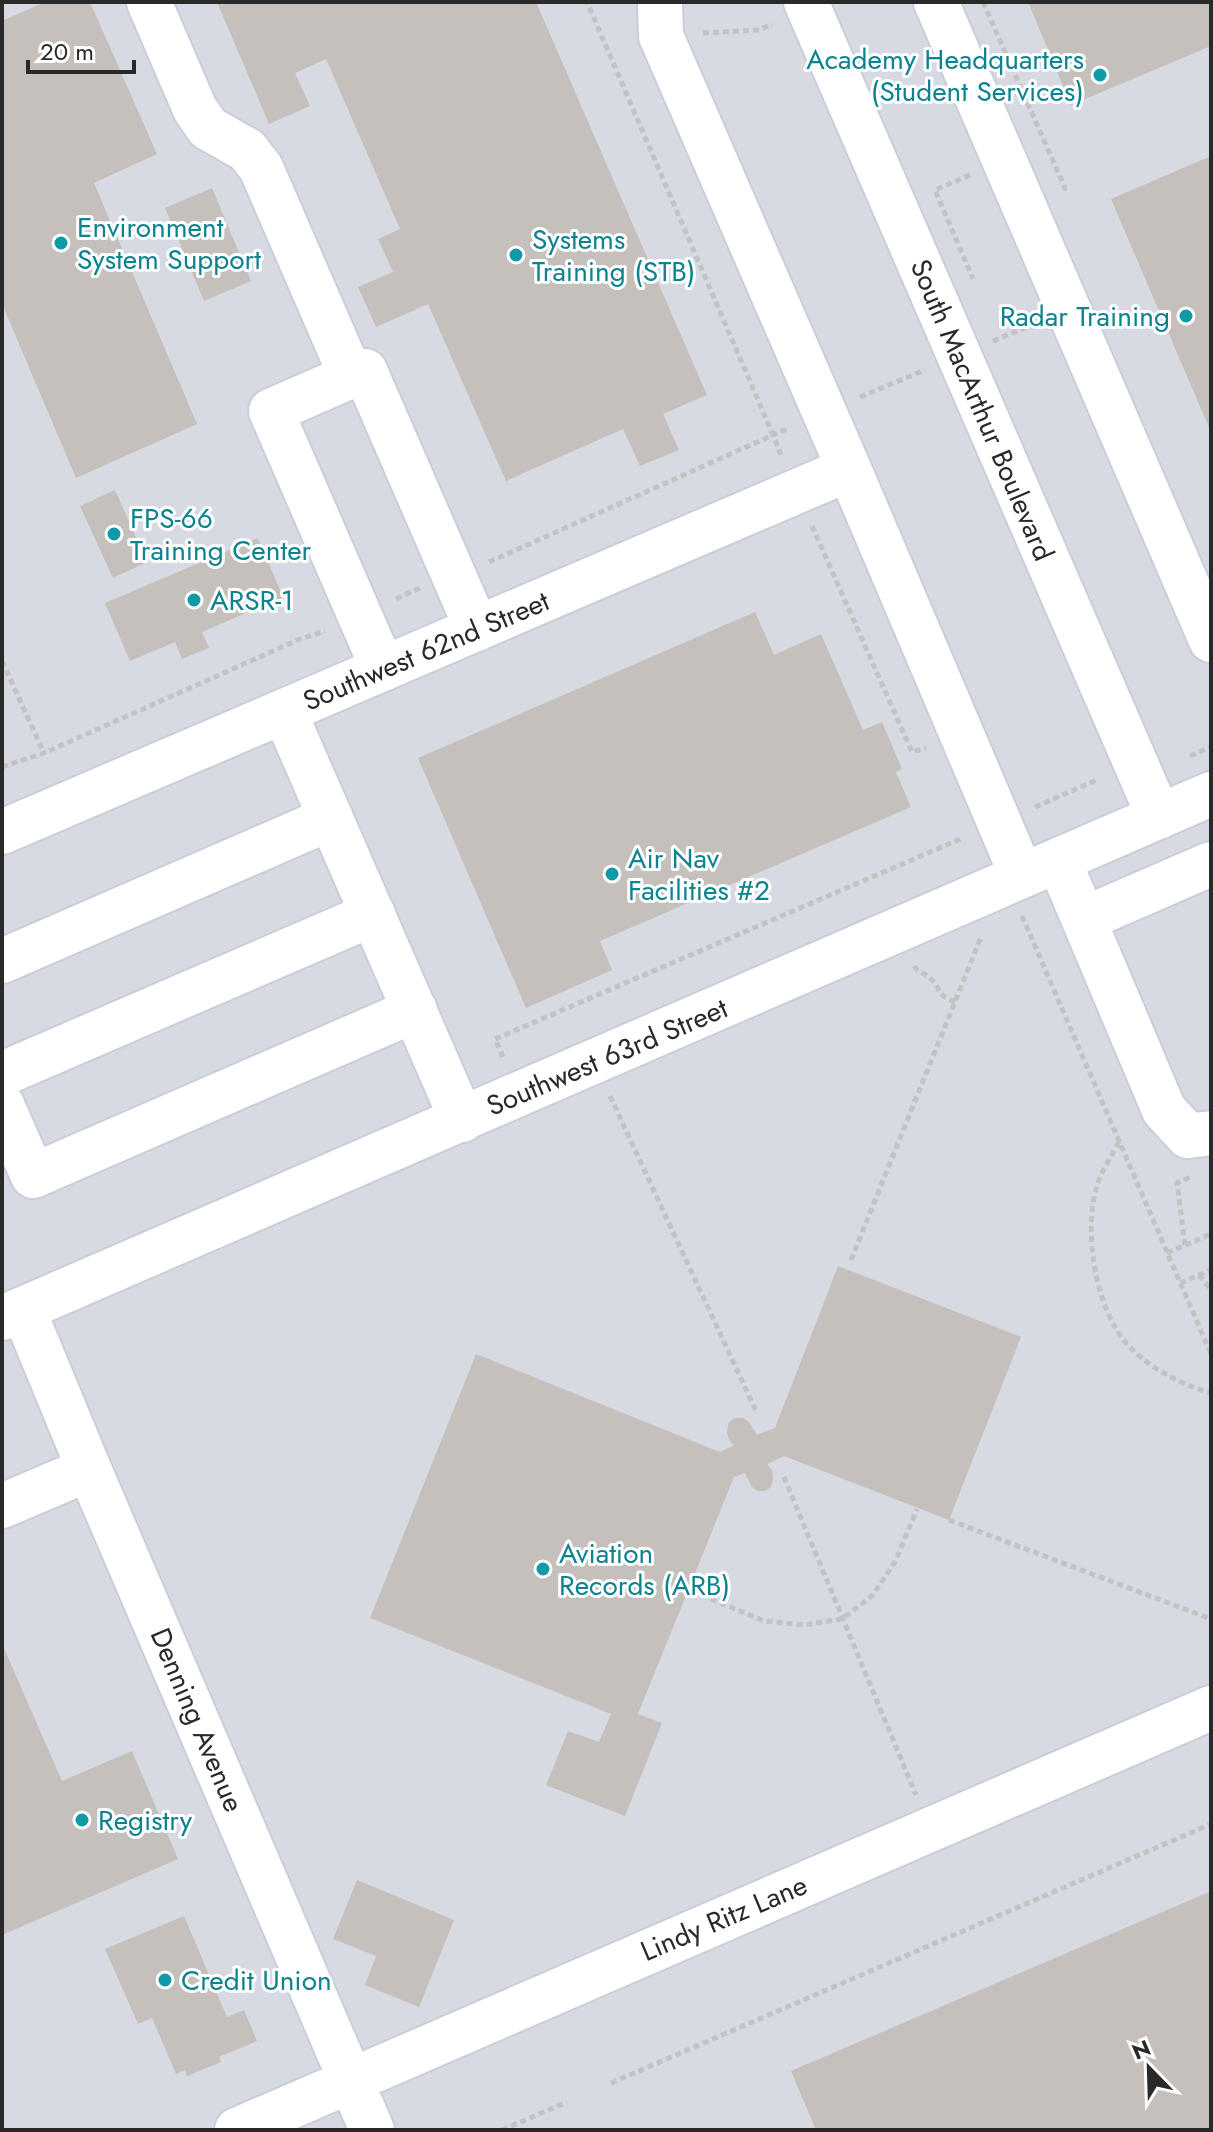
<svg xmlns="http://www.w3.org/2000/svg" width="1213" height="2132" viewBox="0 0 1213 2132" font-family="Jost,sans-serif">
	<rect width="100%" height="100%" fill="#eae3dc"/>
	<path fill="#d7dae2" d="M2,2H1211V2130H2Z"/>
	<path fill="#c5c0bb" d="M45,2H90L157,154L94,183L197,424L76,478L2,304V21Z
		M217,2H536L707,395L663,414L679,450L640,466L623,429L506,481L428,304L376,327L358,287L393,272L378,239L400,229L326,59L295,73L310,106L269,124Z
		M1028,2H1211V46L1071,105Z
		M1211,156V432L1111,199Z
		M212,188L251,281L204,301L165,208Z
		M115,490L147,562L113,578L80,506Z
		M258,538L283,597L202,632L209,648L182,659L175,642L130,661L105,603Z
		M755,612L774,655L821,634L863,730L882,722L902,769L896,772L911,807L600,941L612,970L526,1008L418,758Z
		M838,1266L1021,1337L949,1520L784,1456L767,1464L772,1470L773,1478L771,1487L765,1491H758L752,1487L745,1473L734,1477L638,1714L662,1723L625,1816L546,1785L568,1731L599,1742L611,1714L370,1618L476,1354L720,1452L734,1445L729,1440L727,1433L728,1424L734,1418H743L749,1422L757,1435L775,1428Z
		M2,1644L62,1781L132,1751L178,1859L2,1935Z
		M357,1880L454,1920L419,2007L365,1985L376,1956L333,1939Z
		M1209,1892L1211,1895V2130H816L791,2071Z
		M184,1916L227,2017L244,2010L257,2041L219,2057L221,2062L187,2076L185,2070L176,2074L152,2018L138,2024L105,1949Z"/>
	<g fill="none" stroke-linecap="round" stroke-linejoin="round">
		<g stroke="#caced9" stroke-width="48">
			<path id="minor" d="M149,2L195,109L208,128L247,150L261,168L351,376
				M660,2L661,36L849,469L1022,876
				M806,2L1159,817
				M936,2L1211,640
				M383,669L271,411L351,376L365,371L477,629
				M284,711L462,1120
				M2,832L849,469
				M1059,861L1164,1110L1188,1136L1211,1133
				M1084,919L1211,864
				M2,961L331,818
				M2,1074L373,914
				M2,1105L33,1176L415,1010
				M23,1309L89,1469L372,2130
				M2,1318L1211,794
				M2,1506L89,1469
				M237,2130L1211,1708"/>
		</g>
		<path stroke="#c3c3c3" stroke-width="5" stroke-dasharray="6 4" stroke-linecap="butt" d="M983,2L1065,188L1059,191
			M703,33L759,30L772,24
			M970,175L935,190L973,279
			M993,341L1032,325
			M860,397L925,370
			M781,455L773,435L789,428
			M812,526L912,752L926,748
			M489,562L773,435L587,2
			M396,599L420,588
			M2,661L44,753
			M1190,756L1211,747
			M2,767L44,753L300,639L325,631
			M1035,807L1099,779
			M1022,916L1211,1354
			M914,966C919,973 925,973 931,979C943,990 933,993 955,1002
			M503,1057L495,1039L963,838
			M610,1096L756,1411
			M1119,1142C1112,1156 1101,1171 1097,1186C1083,1230 1095,1308 1127,1344C1148,1367 1181,1385 1211,1393
			M1185,1245L1177,1183L1193,1176
			M1167,1253L1211,1234
			M851,1260L981,937
			M1199,1275L1211,1290
			M1180,1283L1211,1270
			M784,1477L916,1795
			M949,1520L1211,1619
			M711,1599L764,1621L804,1625L842,1619L872,1596L895,1562L917,1509
			M611,2083L1211,1824
			M502,2130L567,2102"/>
		<use href="#minor" stroke="#fff" stroke-width="44"/>
	</g>
	<g fill="#0f9aa8" stroke="#fff" stroke-width="3">
		<circle cx="1100" cy="75" r="8"/>
		<circle cx="61" cy="243" r="8"/>
		<circle cx="516" cy="255" r="8"/>
		<circle cx="1186" cy="316" r="8"/>
		<circle cx="114" cy="534" r="8"/>
		<circle cx="194" cy="600" r="8"/>
		<circle cx="612" cy="874" r="8"/>
		<circle cx="543" cy="1569" r="8"/>
		<circle cx="82" cy="1820" r="8"/>
		<circle cx="165" cy="1980" r="8"/>
	</g>
	<g text-anchor="middle" dominant-baseline="central" stroke-width="6" stroke-linejoin="round" paint-order="stroke">
		<g font-size="28" fill="#0d838f" stroke="#fff" text-anchor="start">
			<text x="1084" y="59" text-anchor="end">Academy Headquarters<tspan x="1084" dy="32">(Student Services)</tspan></text>
			<text x="77" y="227">Environment<tspan x="77" dy="32">System Support</tspan></text>
			<text x="532" y="239">Systems<tspan x="532" dy="32">Training (STB)</tspan></text>
			<text x="1170" y="316" text-anchor="end">Radar Training</text>
			<text x="130" y="518">FPS-66<tspan x="130" dy="32">Training Center</tspan></text>
			<text x="210" y="600">ARSR-1</text>
			<text x="628" y="858">Air Nav<tspan x="628" dy="32">Facilities #2</tspan></text>
			<text x="559" y="1553">Aviation<tspan x="559" dy="32">Records (ARB)</tspan></text>
			<text x="98" y="1820">Registry</text>
			<text x="181" y="1980">Credit Union</text>
		</g>
		<g font-size="28" fill="#292929" stroke="#fff">
			<text transform="translate(982 410) rotate(67)">South MacArthur Boulevard</text>
			<text transform="translate(426 651) rotate(-23)">Southwest 62nd Street</text>
			<text transform="translate(607 1057) rotate(-23)">Southwest 63rd Street</text>
			<text transform="translate(197 1720) rotate(67)">Denning Avenue</text>
			<text transform="translate(724 1918) rotate(-23)">Lindy Ritz Lane</text>
		</g>
	</g>
	<rect width="1213" height="2132" fill="none" stroke="#292929" stroke-width="8"/>
	<g transform="translate(1149 2068) rotate(337)" stroke="#ffffff" stroke-width="6" paint-order="stroke">
	<path d="M0-6L14 30L0 20L-14 30Z" fill="#292929"/>
	<text y="-12" font-size="22" font-weight="bold" text-anchor="middle" fill="#292929">N</text>
	</g>
	<path d="M28 60v12h106v-12" fill="none" stroke="#292929" stroke-width="4"/>
	<text x="40" y="60" font-size="24" fill="#292929" stroke="#ffffff" stroke-width="6" paint-order="stroke">20 m</text>
</svg>
